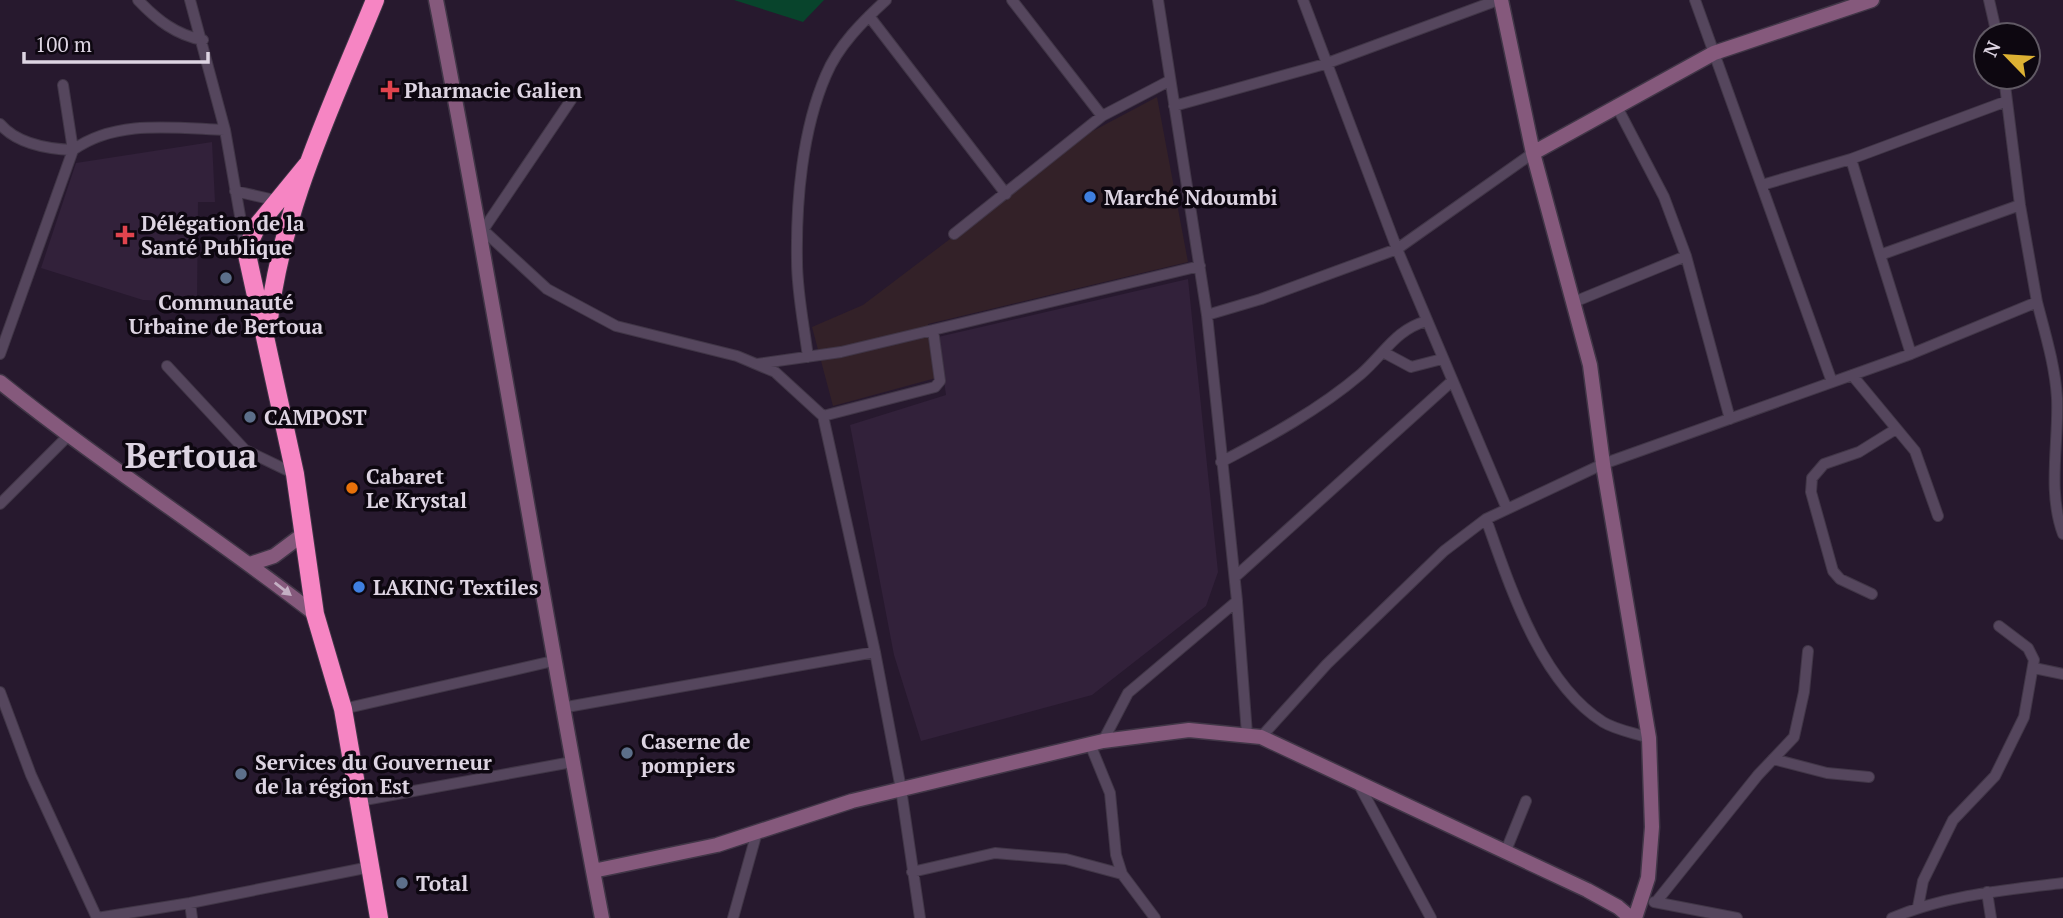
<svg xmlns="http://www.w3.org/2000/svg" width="2063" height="918" viewBox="0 0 2063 918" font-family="'PT Serif',serif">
	<rect width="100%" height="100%" fill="#27192e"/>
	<path fill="#332128" d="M1157,97L1188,262L928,324L936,378L833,406L812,327L863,305L1091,132Z"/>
	<path fill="#32213a" d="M212,142L215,202H198L197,302L143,300L41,268L76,163Z
		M1188,279L1218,572L1206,606L1092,695L921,741L894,655L850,425L946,395L938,337Z"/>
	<path fill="#08442c" d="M734,0H824L803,22Z"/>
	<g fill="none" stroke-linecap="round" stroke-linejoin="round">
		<g stroke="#413647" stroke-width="12">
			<path id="street" d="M138,0C157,20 176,35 203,40
				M190,0L225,130L246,250L277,258
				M1012,0L1102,116L1169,81
				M1158,0L1207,315L1237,601L1247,734
				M1303,0L1397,249L1507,509
				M1695,0L1832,382
				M1989,0L1997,35
				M869,16L1006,194
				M1616,105L1664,197L1686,256
				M1174,106L1325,64L1498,0
				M0,124C17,144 48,149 73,150L63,85
				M1851,159L2007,101
				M1762,185L1851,159L1880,255
				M235,191L279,201
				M483,230L571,100
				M479,232L483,230L547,289L616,326L737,356L775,372L823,416L875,652L901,789L920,918
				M954,234L1102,116
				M1574,302L1686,256L1730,419
				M2037,302C2045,333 2055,365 2057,398C2059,442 2047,491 2063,534
				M1207,315L1261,299L1397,249L1533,153
				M1383,352L1411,367L1442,359
				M0,354L73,150C116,119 174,128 225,130
				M1911,354L1880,255L2020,205
				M808,357C804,325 797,293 797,261C796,202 802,130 826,75C838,46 863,21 886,0
				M757,364L841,352L933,330
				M167,366L245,450L295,474
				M1852,375L1915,451L1938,516
				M823,416L935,387L940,381L933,330L1200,266
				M1221,462C1269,437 1320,409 1361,374C1384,354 1396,329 1427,321
				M0,504L68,436
				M1486,519C1510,586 1540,682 1603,722C1616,730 1635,733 1649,738
				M1235,577L1451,382
				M1872,594L1840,579L1833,571L1811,492L1812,478L1824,464L1859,452L1896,429
				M2034,668L2063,674
				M0,692L31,775L97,918L190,903L370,867
				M561,708L875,652
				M343,709L553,661
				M1261,737L1327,664L1444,551L1486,519L1603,464L1911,354L2037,302L2020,205L2004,77
				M1103,741L1128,693L1237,601
				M1090,744L1110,793L1116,855L1122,874L1155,918
				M1773,759L1827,773L1869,777
				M1358,783L1431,918
				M359,801L572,762
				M1505,853L1526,801
				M912,872L995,853L1066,859L1122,874
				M1987,892L1991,918
				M1654,902L1737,918
				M1656,902L1758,775L1794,737L1804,692L1808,651
				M190,903L192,918
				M1918,907L1923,881L1953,820L1995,776L2024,717L2034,660L2028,648L1999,626
				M733,918L757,832
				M1892,918C1946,895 2005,890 2063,883"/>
		</g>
		<g stroke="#413647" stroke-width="17">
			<path id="secondary" d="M436,0C496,305 543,613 602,918
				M1501,0L1533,153L1590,365L1603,464L1649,738L1652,827L1648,878L1635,918
				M1533,153L1714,53L1872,0
				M0,382C102,464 212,534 315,614
				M250,564L274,556L302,535L301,528
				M593,871L717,845L852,801L1103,741L1189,730L1261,737L1587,890L1618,907L1631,918"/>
		</g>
		<g stroke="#413647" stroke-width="20">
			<path id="highway" d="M307,165L257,226L246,250L295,474L315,614L343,709L379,918
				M268,328C280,211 331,108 375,0"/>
		</g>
		<use href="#street" stroke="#55465d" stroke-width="10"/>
		<use href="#secondary" stroke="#85597c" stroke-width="14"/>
		<use href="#highway" stroke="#f685c3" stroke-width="18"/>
	</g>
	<defs><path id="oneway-solid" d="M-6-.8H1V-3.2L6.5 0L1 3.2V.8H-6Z" transform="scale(1.75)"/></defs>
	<use fill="#c3afc3" href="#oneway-solid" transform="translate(283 589) rotate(38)"/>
	<g fill="#e0444e" stroke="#0d0710" stroke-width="2.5">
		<path d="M386.5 79.5h7v7h7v7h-7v7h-7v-7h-7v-7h7z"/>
		<path d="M121.5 224.5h7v7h7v7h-7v7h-7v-7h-7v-7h7z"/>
	</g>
	<g fill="#3f7fe0" stroke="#0d0710" stroke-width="2.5">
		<circle cx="1090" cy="197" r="7"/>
		<circle cx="359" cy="587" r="7"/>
	</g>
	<g fill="#5c6f8a" stroke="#0d0710" stroke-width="2.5">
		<circle cx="226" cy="278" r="7"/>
		<circle cx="250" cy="417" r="7"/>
		<circle cx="627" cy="753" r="7"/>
		<circle cx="241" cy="774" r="7"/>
		<circle cx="402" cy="883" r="7"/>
	</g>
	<circle fill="#e8710a" stroke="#0d0710" stroke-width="2.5" cx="352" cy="488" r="7"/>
	<g text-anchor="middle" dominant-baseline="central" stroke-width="7" stroke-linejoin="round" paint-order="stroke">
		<g font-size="21" font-weight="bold" fill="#ddd4e2" stroke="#0d0710" text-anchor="start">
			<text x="404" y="90">Pharmacie Galien</text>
			<text x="1104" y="197">Marché Ndoumbi</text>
			<text x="141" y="223">Délégation de la<tspan x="141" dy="24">Santé Publique</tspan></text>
			<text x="226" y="302" text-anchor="middle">Communauté<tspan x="226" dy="24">Urbaine de Bertoua</tspan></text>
			<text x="264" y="417">CAMPOST</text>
			<text x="366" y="476">Cabaret<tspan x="366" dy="24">Le Krystal</tspan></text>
			<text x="373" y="587">LAKING Textiles</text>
			<text x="641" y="741">Caserne de<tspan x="641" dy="24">pompiers</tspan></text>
			<text x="255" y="762">Services du Gouverneur<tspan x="255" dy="24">de la région Est</tspan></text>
			<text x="416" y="883">Total</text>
		</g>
		<g font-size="35" font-weight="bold" fill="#ddd4e2" stroke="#0d0710">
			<text x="191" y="455">Bertoua</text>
		</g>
	</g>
	<g transform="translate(2007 56) rotate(295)"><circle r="33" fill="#0d0710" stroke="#605964" stroke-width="2"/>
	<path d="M0-5L12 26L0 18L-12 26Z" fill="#ddb133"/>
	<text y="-10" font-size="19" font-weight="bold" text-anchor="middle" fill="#ddd4e2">N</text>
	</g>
	<path d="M24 52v10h184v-10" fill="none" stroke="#ddd4e2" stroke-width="3.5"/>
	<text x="35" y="52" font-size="21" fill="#ddd4e2" stroke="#0d0710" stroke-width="5" paint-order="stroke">100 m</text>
</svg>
